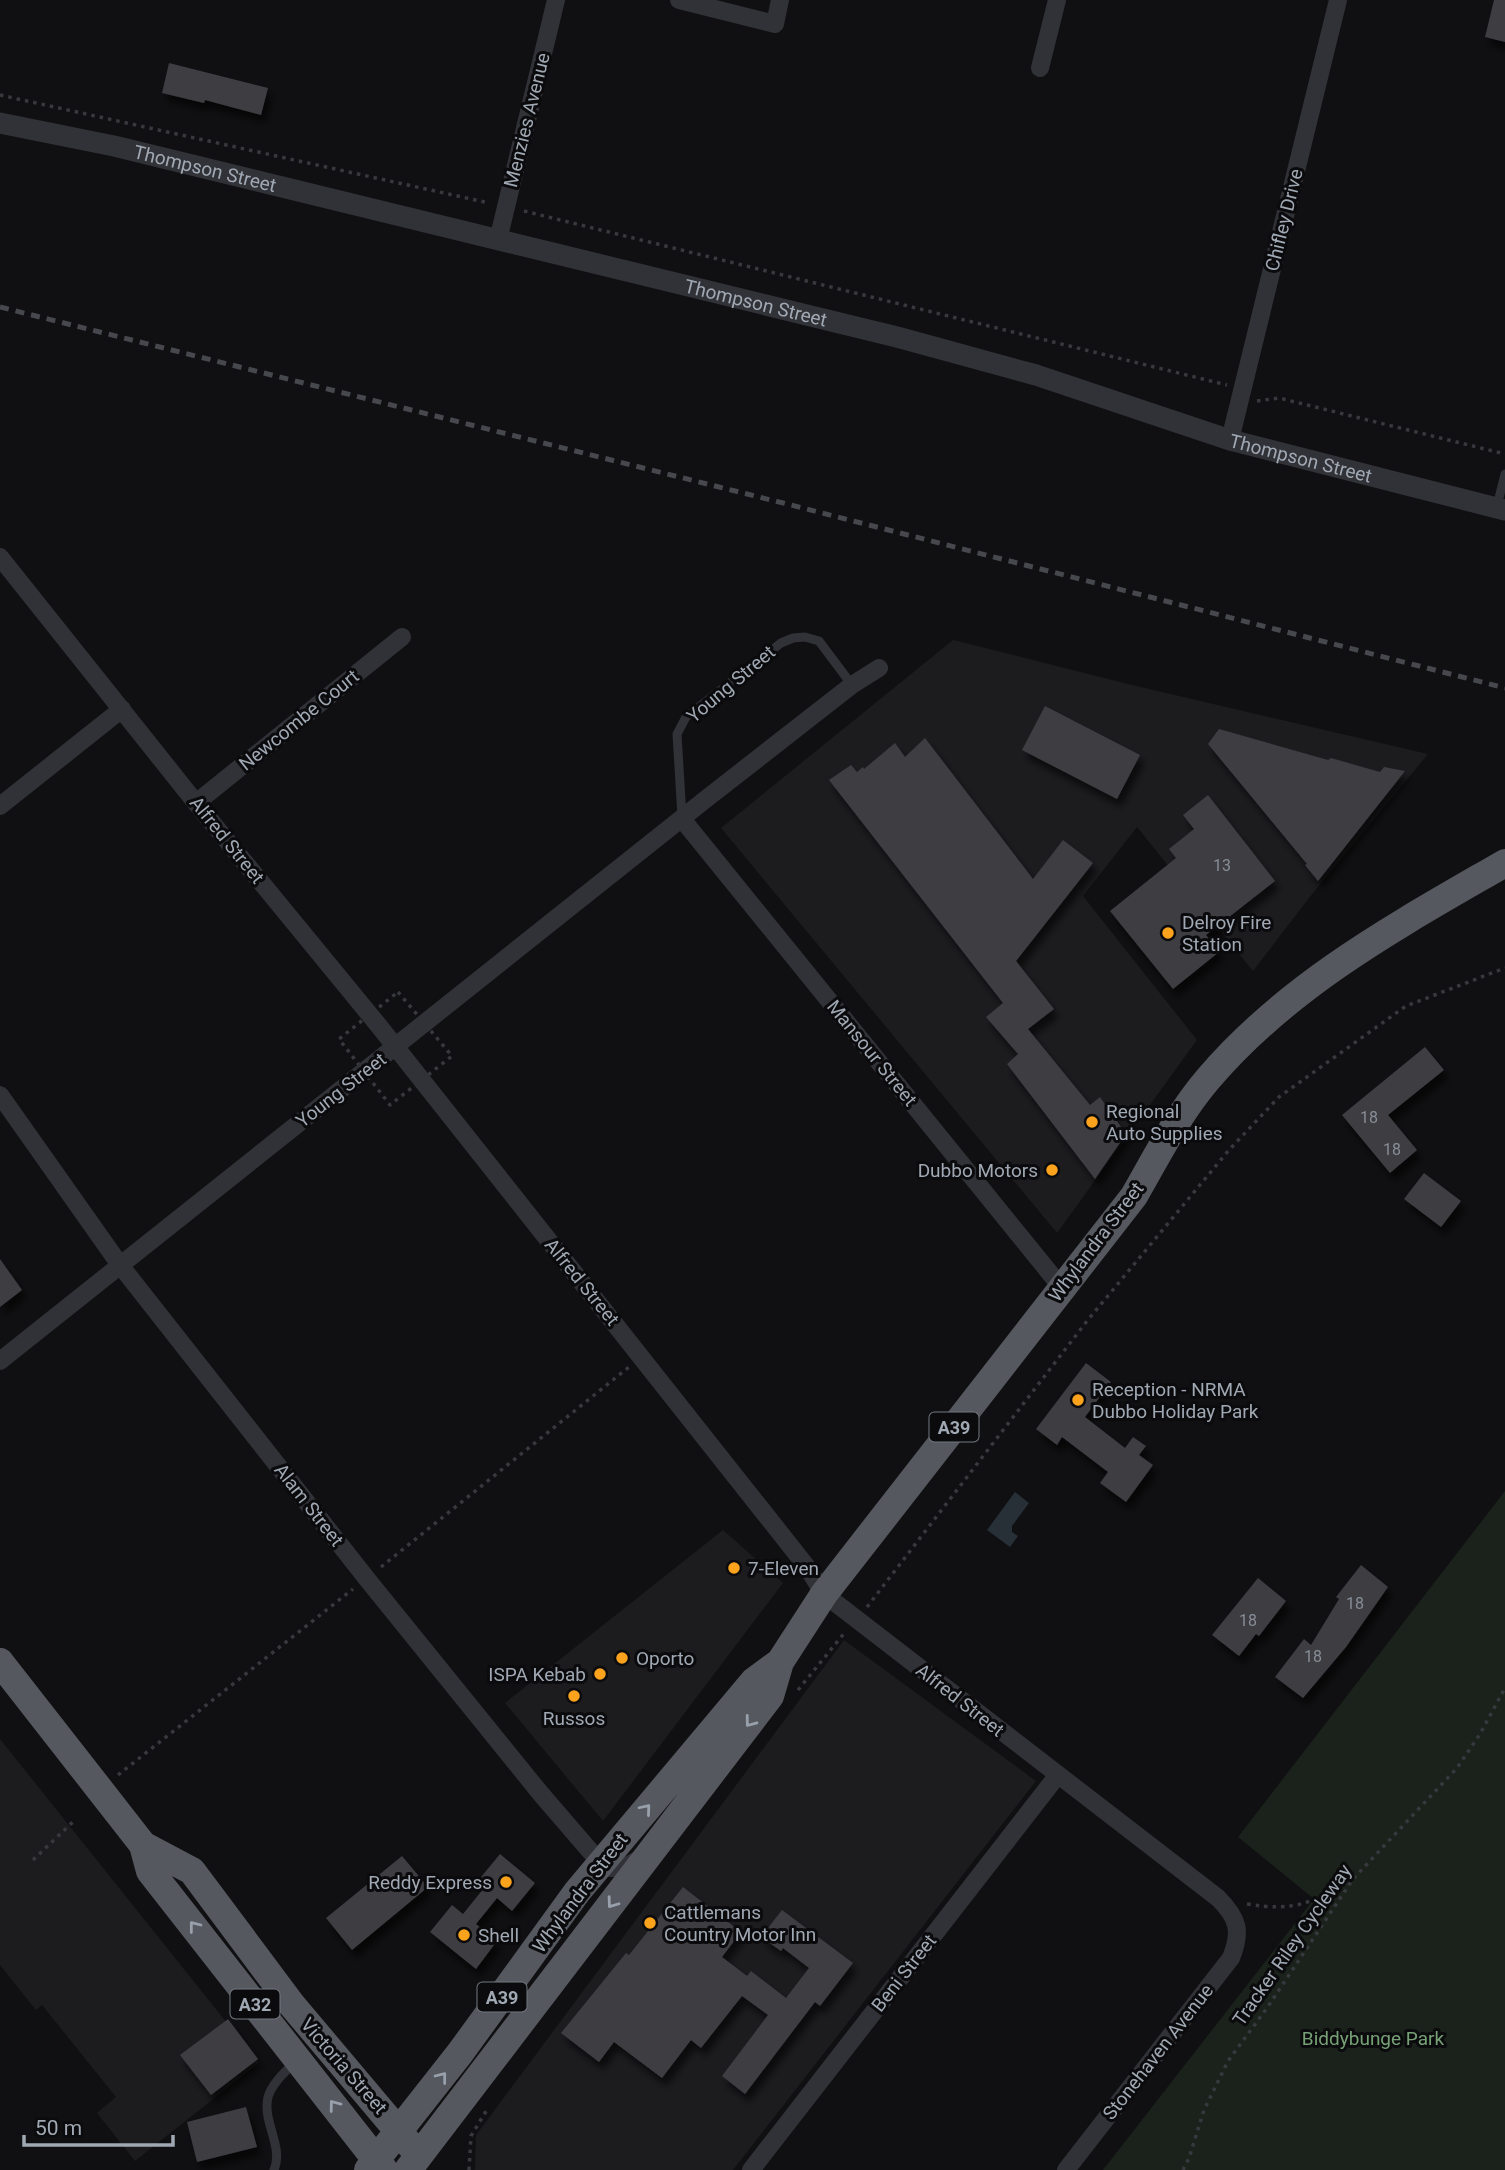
<svg xmlns="http://www.w3.org/2000/svg" width="1505" height="2170" viewBox="0 0 1505 2170" font-family="Roboto,sans-serif">
	<defs>
		<filter id="shadow"><feDropShadow dx="4.5" dy="8" stdDeviation="3.5" flood-color="#0009"/></filter>
	</defs>
	<rect width="100%" height="100%" fill="#101012"/>
	<path fill="#1c1c1f" d="M953,640L1132,685L1428,754L1309,898L1253,971L1137,827L1083,896L1197,1040L1057,1233L721,828Z
		M723,1530L783,1583L603,1821L505,1703Z
		M844,1640L1036,1781L733,2170H475L476,2135Z
		M0,1739L259,2063L135,2161L97,2113L116,2097L42,2005L36,2010L0,1965Z"/>
	<path fill="#1a221b" d="M1505,1491V2170H1103L1314,1899L1238,1837Z"/>
	<path fill="#263036" d="M1015,1492L1029,1503L1012,1526V1532L1018,1536L1010,1547L987,1530Z"/>
	<path fill="#3c3e42" filter="url(#shadow)" d="M1494,0H1505V42L1485,37Z
		M169,63L268,88L261,115L205,100L204,103L162,93Z
		M1045,706L1140,755L1117,799L1022,750Z
		M1219,729L1328,760L1331,758L1380,772L1384,767L1405,771L1318,881L1305,865L1307,864L1208,744Z
		M925,738L1033,879L1063,840L1093,863L1016,961L1054,1009L1028,1029L1090,1105L1100,1097L1126,1134L1095,1179L1007,1064L1018,1054L986,1017L1003,1003L829,780L851,765L857,772L863,767L864,769L895,743L905,757Z
		M1208,795L1275,881L1206,935L1219,952L1173,989L1110,911L1176,858L1169,849L1194,829L1183,815Z
		M1425,1047L1444,1070L1388,1115L1417,1150L1390,1173L1342,1115Z
		M1424,1173L1461,1201L1441,1227L1404,1199Z
		M0,1259L22,1290L0,1307Z
		M1086,1363L1111,1382L1085,1417L1125,1448L1133,1437L1146,1446L1139,1455L1153,1465L1126,1502L1100,1483L1108,1472L1062,1437L1057,1445L1036,1429Z
		M1361,1565L1388,1587L1346,1647L1303,1698L1275,1677L1304,1639L1311,1645L1339,1599L1336,1597Z
		M1258,1578L1286,1601L1259,1636L1256,1634L1239,1656L1212,1635Z
		M500,1854L535,1883L512,1911L497,1898L476,1924L497,1941L476,1969L430,1932L452,1905L463,1914L484,1888L477,1882Z
		M402,1856L428,1887L352,1950L326,1918Z
		M683,1887L741,1932L722,1957L747,1976L751,1971L786,1998L809,1968L783,1948L781,1951L761,1937L782,1910L853,1963L820,2006L815,2002L745,2094L722,2076L768,2015L742,1996L701,2048L691,2040L662,2078L614,2042L599,2062L561,2033L626,1953L629,1955Z
		M228,2019L258,2059L211,2095L180,2055Z
		M246,2107L257,2147L197,2162L187,2122Z"/>
	<g fill="none" stroke-linecap="round" stroke-linejoin="round">
		<path stroke="#37393e" stroke-width="3.5" stroke-dasharray="3.5 5" stroke-linecap="butt" d="M0,95L489,203
			M524,211L1227,385
			M1257,401L1279,398L1505,454
			M398,992L452,1056L390,1105L339,1039Z
			M381,1567L629,1367
			M867,1607L1087,1321L1229,1150L1279,1097L1406,1006L1505,968
			M798,1690L846,1631
			M118,1775L353,1589
			M33,1860L76,1819
			M1247,1904C1295,1912 1311,1903 1352,1880
			M469,2170L471,2136L488,2108
			M1183,2170L1189,2158L1204,2110L1228,2061L1267,2008L1353,1879L1457,1768L1480,1734L1505,1688"/>
		<path stroke="#313237" stroke-width="9" d="M1497,506L1505,474
			M682,817L677,734L686,717L781,643L793,638L805,637L819,641L852,685
			M274,2170C284,2146 262,2122 268,2097C272,2083 286,2071 296,2061"/>
		<path stroke="#313237" stroke-width="18" d="M679,0L775,24L780,0
			M1040,68L1057,0
			M498,240L556,0
			M1230,440L1338,0
			M0,557L196,803L379,1026L807,1567L824,1594L1218,1898C1238,1918 1242,1931 1231,1958L1066,2170
			M196,803L402,637
			M0,806L122,709
			M682,819L1062,1288
			M0,1095L120,1265L367,1579L541,1794L591,1852L610,1868H623L641,1858
			M0,1361L706,799L852,685L879,668
			M751,2170L1057,1776"/>
		<path stroke="#313237" stroke-width="21" id="s1" d="M0,123L114,146L897,337L1036,375L1230,440L1505,510"/>
		<path stroke="#55585f" stroke-width="28" d="M0,1662L143,1845L150,1871L384,2170
			M143,1845L192,1871L292,2005L410,2145
			M368,2170L460,2053L577,1892L754,1681L780,1662
			M408,2170L770,1696L780,1662L824,1594L1134,1196C1157,1156 1178,1114 1208,1079C1290,983 1398,925 1505,863"/>
		<path stroke="#46484e" stroke-width="5" stroke-dasharray="9 7" stroke-linecap="butt" d="M0,307L787,504L1505,688"/>
	</g>
	<defs><path id="oneway-chevron" d="M-2-3.5L2.5 0L-2 3.5" fill="none" stroke-width="1.6" stroke-linecap="round" stroke-linejoin="round" transform="scale(1.75)"/></defs>
	<g stroke="#98a0ab">
		<use href="#oneway-chevron" transform="translate(750 1722) rotate(127)"/>
		<use href="#oneway-chevron" transform="translate(646 1809) rotate(-50)"/>
		<use href="#oneway-chevron" transform="translate(612 1903) rotate(126)"/>
		<use href="#oneway-chevron" transform="translate(194 1926) rotate(-128)"/>
		<use href="#oneway-chevron" transform="translate(442 2077) rotate(-52)"/>
		<use href="#oneway-chevron" transform="translate(334 2105) rotate(-127)"/>
	</g>
	<g fill="#fca31e" stroke="#0b0b0d" stroke-width="2.5">
		<circle cx="1168" cy="933" r="7"/>
		<circle cx="1092" cy="1122" r="7"/>
		<circle cx="1052" cy="1170" r="7"/>
		<circle cx="1078" cy="1400" r="7"/>
		<circle cx="734" cy="1568" r="7"/>
		<circle cx="622" cy="1658" r="7"/>
		<circle cx="600" cy="1674" r="7"/>
		<circle cx="574" cy="1696" r="7"/>
		<circle cx="506" cy="1882" r="7"/>
		<circle cx="650" cy="1923" r="7"/>
		<circle cx="464" cy="1935" r="7"/>
	</g>
	<g text-anchor="middle" dominant-baseline="central" stroke-width="6" stroke-linejoin="round" paint-order="stroke">
		<g font-size="16" fill="#878e97">
			<text x="1222" y="865">13</text>
			<text x="1369" y="1117">18</text>
			<text x="1392" y="1149">18</text>
			<text x="1355" y="1603">18</text>
			<text x="1248" y="1620">18</text>
			<text x="1313" y="1656">18</text>
		</g>
		<g fill="#0b0b0d" stroke="#737981" stroke-width="2">
			<rect x="929.5" y="1412.5" width="49" height="29" rx="5"/>
			<rect x="477.5" y="1982.5" width="49" height="29" rx="5"/>
			<rect x="230.5" y="1989.5" width="49" height="29" rx="5"/>
		</g>
		<g font-size="18" font-weight="bold" fill="#a0a8b3">
			<text x="954" y="1427">A39</text>
			<text x="502" y="1997">A39</text>
			<text x="255" y="2004">A32</text>
		</g>
		<g font-size="19" fill="#a0a8b3" stroke="#0b0b0d">
			<text transform="translate(527 120) rotate(-76)">Menzies Avenue</text>
			<text stroke="none"><textPath href="#s1" startOffset="210">Thompson Street</textPath></text>
			<text transform="translate(1284 220) rotate(-76)">Chifley Drive</text>
			<text stroke="none"><textPath href="#s1" startOffset="777">Thompson Street</textPath></text>
			<text stroke="none"><textPath href="#s1" startOffset="1344">Thompson Street</textPath></text>
			<text transform="translate(731 684) rotate(-40)">Young Street</text>
			<text transform="translate(299 720) rotate(-39)">Newcombe Court</text>
			<text transform="translate(227 840) rotate(51)">Alfred Street</text>
			<text transform="translate(872 1053) rotate(51)">Mansour Street</text>
			<text transform="translate(341 1090) rotate(-38)">Young Street</text>
			<text transform="translate(1096 1242) rotate(-53)">Whylandra Street</text>
			<text transform="translate(582 1282) rotate(51)">Alfred Street</text>
			<text transform="translate(309 1505) rotate(52)">Alam Street</text>
			<text transform="translate(960 1700) rotate(38)">Alfred Street</text>
			<text transform="translate(580 1893) rotate(-53)">Whylandra Street</text>
			<text transform="translate(1292 1945) rotate(-55)">Tracker Riley Cycleway</text>
			<text transform="translate(904 1973) rotate(-52)">Beni Street</text>
			<text transform="translate(1158 2052) rotate(-52)">Stonehaven Avenue</text>
			<text transform="translate(344 2066) rotate(49)">Victoria Street</text>
		</g>
		<g font-size="19" fill="#a0a8b3" stroke="#0b0b0d" text-anchor="start">
			<text x="1182" y="922">Delroy Fire<tspan x="1182" dy="22">Station</tspan></text>
			<text x="1106" y="1111">Regional<tspan x="1106" dy="22">Auto Supplies</tspan></text>
			<text x="1038" y="1170" text-anchor="end">Dubbo Motors</text>
			<text x="1092" y="1389">Reception - NRMA<tspan x="1092" dy="22">Dubbo Holiday Park</tspan></text>
			<text x="748" y="1568">7-Eleven</text>
			<text x="636" y="1658">Oporto</text>
			<text x="586" y="1674" text-anchor="end">ISPA Kebab</text>
			<text x="574" y="1718" text-anchor="middle">Russos</text>
			<text x="492" y="1882" text-anchor="end">Reddy Express</text>
			<text x="664" y="1912">Cattlemans<tspan x="664" dy="22">Country Motor Inn</tspan></text>
			<text x="478" y="1935">Shell</text>
		</g>
		<g font-size="19" fill="#76a076" stroke="#0b0b0d">
			<text x="1373" y="2038">Biddybunge Park</text>
		</g>
	</g>
	<path d="M24 2135v10h149v-10" fill="none" stroke="#a0a8b3" stroke-width="3.5"/>
	<text x="35" y="2135" font-size="21" fill="#a0a8b3" stroke="#0b0b0d" stroke-width="5" paint-order="stroke">50 m</text>
</svg>
